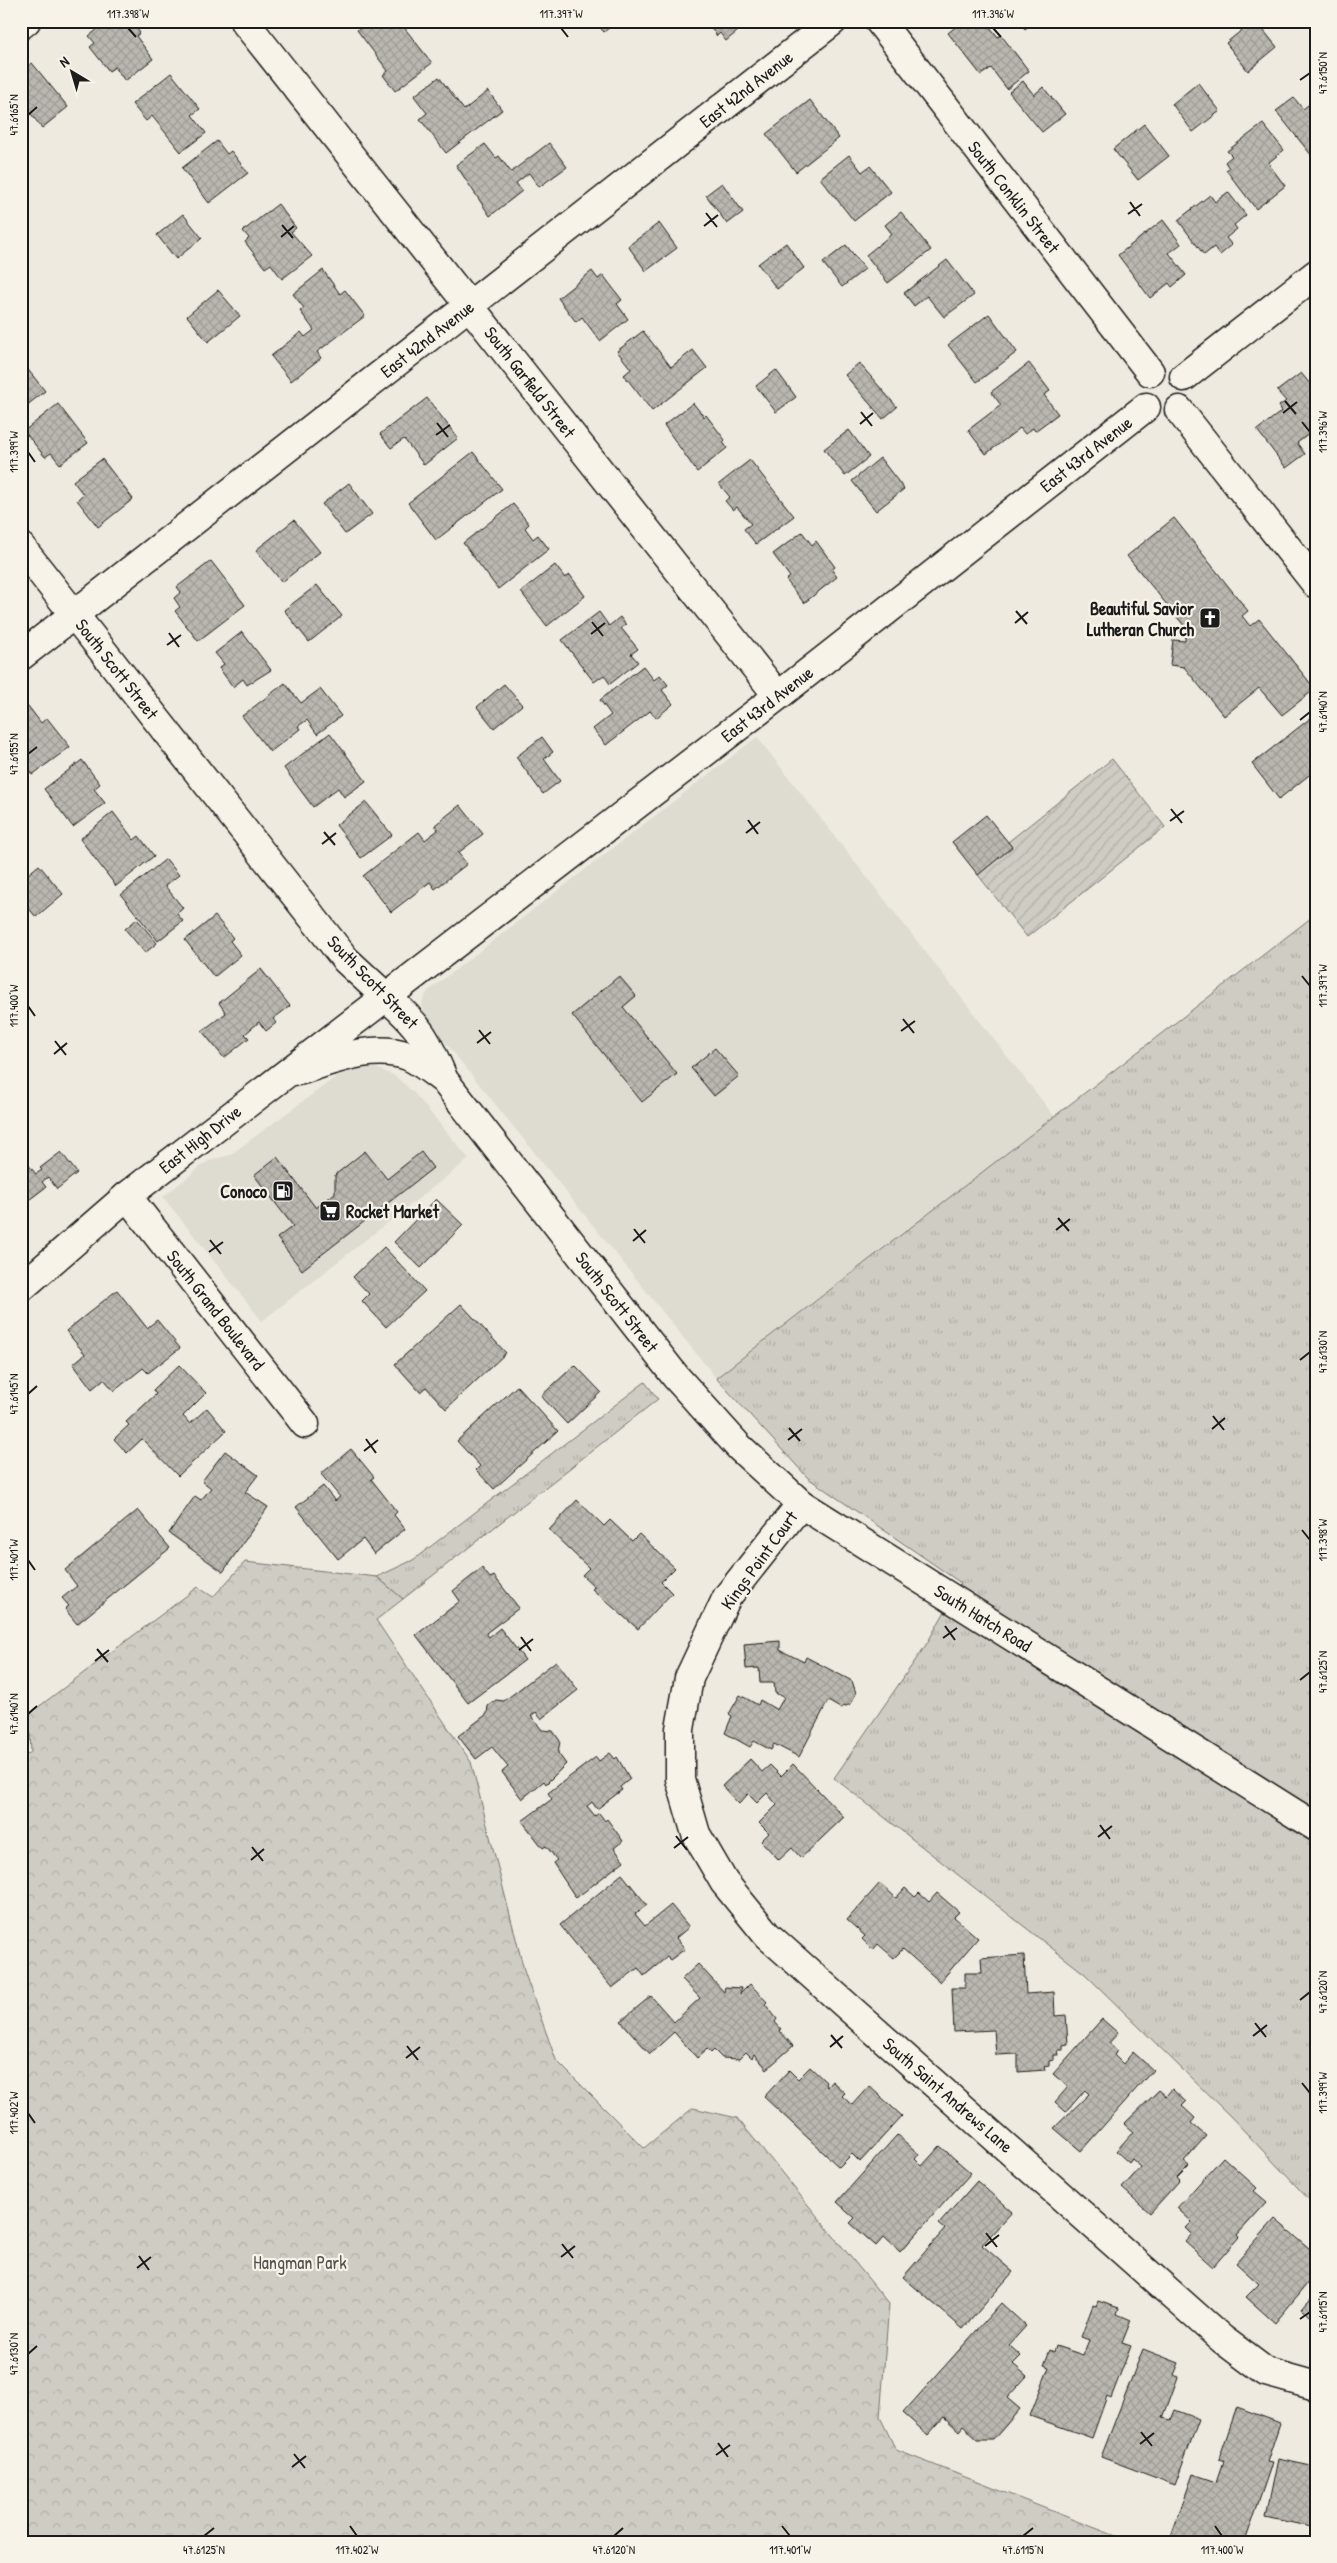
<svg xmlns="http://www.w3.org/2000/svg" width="1337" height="2563" viewBox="0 0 1337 2563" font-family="'Patrick Hand',sans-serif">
	<defs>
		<pattern id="grass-tufts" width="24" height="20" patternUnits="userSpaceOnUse" patternTransform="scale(1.25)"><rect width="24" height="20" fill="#cfccc3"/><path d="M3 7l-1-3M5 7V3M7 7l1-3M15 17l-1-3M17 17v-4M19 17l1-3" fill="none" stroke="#b1afa7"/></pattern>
		<pattern id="forest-crowns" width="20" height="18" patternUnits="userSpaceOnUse" patternTransform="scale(1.25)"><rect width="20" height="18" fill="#cfccc3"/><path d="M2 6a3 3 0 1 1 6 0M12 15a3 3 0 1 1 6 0" fill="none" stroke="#b1afa7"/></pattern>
		<pattern id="garden-furrows" width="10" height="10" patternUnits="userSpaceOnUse" patternTransform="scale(1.25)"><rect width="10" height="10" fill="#cfccc3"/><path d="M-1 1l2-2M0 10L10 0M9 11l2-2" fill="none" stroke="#b1afa7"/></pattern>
		<pattern id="building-cross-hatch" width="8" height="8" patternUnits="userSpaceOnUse" patternTransform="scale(1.25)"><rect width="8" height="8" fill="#bab7af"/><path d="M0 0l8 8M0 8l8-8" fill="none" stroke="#9f9d96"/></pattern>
	</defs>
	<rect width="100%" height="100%" fill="#eeeae0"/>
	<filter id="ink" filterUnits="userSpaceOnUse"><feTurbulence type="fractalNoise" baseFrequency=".02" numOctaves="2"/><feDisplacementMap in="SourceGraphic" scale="10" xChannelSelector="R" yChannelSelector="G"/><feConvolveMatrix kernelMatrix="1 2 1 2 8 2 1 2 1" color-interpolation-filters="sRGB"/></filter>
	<g filter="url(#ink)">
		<path fill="#dedbd1" d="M757,737L1054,1116L716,1378L425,1017L422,1003L428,991Z
			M358,1068H376L395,1076L414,1093L469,1159L262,1321L163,1197L208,1161L230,1155L337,1076Z"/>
		<path fill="url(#grass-tufts)" stroke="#767470" d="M1316,914V2207L1231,2117L1085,1974L834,1778L926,1645L961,1583L808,1478L716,1378Z
			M645,1382L658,1399L403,1599L377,1577L413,1560Z"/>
		<path fill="url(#forest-crowns)" stroke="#767470" d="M245,1562L377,1577L403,1599L376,1620L471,1762L525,1974L556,2060L644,2148L693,2108L737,2118L889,2304L880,2417L896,2450L1131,2542H21V1759L31,1752L29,1714L198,1587L213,1597Z"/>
		<path fill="url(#garden-furrows)" stroke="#767470" d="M1112,759L1165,827L1027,937L978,875L1012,847L1008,842Z"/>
		<path fill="url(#building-cross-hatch)" stroke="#1c1c1c" d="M108,21H131L140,33L136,36L153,59L125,81L115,67L109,71L90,47L95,43L89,36Z
			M368,21H399L432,63L395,91L383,75L388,71L357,30Z
			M594,21H617L604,32Z
			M706,21H750L726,41L720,33L717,36Z
			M955,21H997L990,27L998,37L1001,35L1029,71L1007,89L991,68L981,75L948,33L958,25Z
			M1019,21H1035L1025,29Z
			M1253,21H1256L1277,47L1248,71L1226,43Z
			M32,63L68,107L42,128L21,101V72Z
			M171,73L200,109L192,115L206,133L181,152L152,116L146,121L132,104Z
			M439,77L464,110L488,91L502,110L446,153L420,119L427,113L414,96Z
			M1023,81L1034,95L1043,87L1065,114L1042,132L1009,92Z
			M1198,83L1220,111L1193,132L1172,104Z
			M1294,98L1303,109L1316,99V161L1276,111Z
			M810,100L839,138L796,172L766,134Z
			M1144,124L1169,156L1138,180L1113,149Z
			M1263,124L1284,150L1268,163L1285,186L1256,209L1226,170L1229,168L1225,162L1232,156L1227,151Z
			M217,141L227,154L231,151L248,173L209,203L182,168Z
			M549,143L567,167L539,187L529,173L516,183L522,191L490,216L456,165L485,144L496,158L499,156L511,172Z
			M849,155L862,172L870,166L891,192L854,221L820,178Z
			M722,183L743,212L727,224L706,195Z
			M1228,192L1246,215L1234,225L1237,229L1226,238L1232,245L1220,255L1214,247L1204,255L1178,220L1210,195L1215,202Z
			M278,204L296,228L291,232L312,256L282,279L271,264L265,268L245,242L249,238L243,231Z
			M901,212L931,250L888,283L866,255L892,234L885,225Z
			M183,214L202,238L176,259L157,235Z
			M1163,220L1181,244L1169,253L1186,275L1172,287L1169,283L1150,298L1118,255Z
			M659,223L677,248L646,271L628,246Z
			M786,243L804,268L777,289L758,264Z
			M846,245L865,269L842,287L823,263Z
			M947,260L974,295L944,317L927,296L914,306L904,293Z
			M323,270L340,294L345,290L365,316L317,352L321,358L291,381L271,356L301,332L305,337L314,330L300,311L304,308L293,294Z
			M592,271L598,279L603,275L622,300L617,304L628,319L600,341L582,317L576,322L558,298Z
			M218,290L240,316L208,342L187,316Z
			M989,314L1017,352L977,382L948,345Z
			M643,331L671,367L693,350L707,368L652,411L624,375L631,369L617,351Z
			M21,361L45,391L21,410Z
			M859,363L897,407L883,419L845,375Z
			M1029,363L1050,391L1044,395L1058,414L1035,431L1033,428L1025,434L1020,428L986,454L968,430L1001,405L991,392Z
			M776,370L796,397L776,412L756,386Z
			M1301,373L1316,391V398L1310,403L1316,410V443L1309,434L1297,443L1305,454L1286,468L1257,430L1282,411L1279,406L1286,401L1277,391Z
			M427,398L458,438L424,465L404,439L391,448L380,434Z
			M693,403L704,417L706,415L725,440L723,442L727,448L697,472L664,425Z
			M58,404L88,443L60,464L51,453L45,457L24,431Z
			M849,430L869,457L845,476L824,449Z
			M473,452L502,489L436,540L408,503Z
			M880,458L904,489L876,511L852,481Z
			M102,459L133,499L98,527L77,500L83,494L73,481Z
			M750,460L794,516L756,544L744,529L751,524L737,507L733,510L725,501L730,497L719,484Z
			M349,483L372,514L345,534L322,504Z
			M513,504L529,524L525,528L533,539L538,535L549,549L498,589L463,543Z
			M1174,518L1248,611L1242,616L1250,626L1259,619L1315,689L1282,715L1259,688L1224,716L1184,667L1170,665L1173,640L1185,641L1186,628L1127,556Z
			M294,520L320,552L282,582L256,550Z
			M802,532L812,545L816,541L835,567L832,570L837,577L804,603L786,580L790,577L773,554Z
			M211,561L245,605L198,641L175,611L180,607L174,598L181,592L177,587Z
			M555,565L565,578L570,575L585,596L547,626L521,592Z
			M317,585L342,616L309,642L284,610Z
			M599,612L609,626L620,617L626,625L621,628L638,649L631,654L638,662L610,684L604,675L594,682L562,640Z
			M242,632L271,670L247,685L243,679L233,687L219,668L224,664L215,653Z
			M643,666L654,680L660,675L668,685L662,690L673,704L656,718L650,711L606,745L593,729L611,715L600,700Z
			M285,683L301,703L320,689L341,716L317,734L307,720L298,726L300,729L270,752L242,716Z
			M504,684L522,705L494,728L477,707Z
			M28,706L41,723L47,718L70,747L32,775L21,761V712Z
			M1312,717L1316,721V776L1313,772L1279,799L1252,764Z
			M330,733L366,781L344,797L338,788L313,807L284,768Z
			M542,737L553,752L544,759L560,781L543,794L516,757Z
			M82,760L100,784L94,789L105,803L73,827L44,789Z
			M366,802L392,835L361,858L336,825Z
			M460,805L483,834L458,853L467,864L435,889L430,882L391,912L363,876L419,832L425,840L438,830L435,825Z
			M113,812L134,840L139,836L154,856L116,886L80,839Z
			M986,815L1012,847L978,875L952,842Z
			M166,859L179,875L165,886L183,908L177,914L183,921L158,941L121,895Z
			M39,865L63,894L36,917L21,899V880Z
			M215,916L233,938L230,941L241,955L214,977L185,940Z
			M137,919L157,943L145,953L125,929Z
			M261,969L290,1006L273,1019L276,1023L266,1031L259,1022L245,1034L249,1038L224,1058L202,1031L226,1013L219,1003Z
			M619,976L636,996L623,1007L677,1074L642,1102L572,1015Z
			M715,1048L739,1076L714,1096L691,1068Z
			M365,1151L387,1179L421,1152L433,1168L302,1270L277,1238L293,1226L254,1175L277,1157L316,1208L335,1193V1175Z
			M61,1152L77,1173L57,1189L48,1177L42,1182L46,1187L21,1206V1156L36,1174L42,1170L40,1168Z
			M436,1199L463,1225L421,1268L394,1242Z
			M384,1247L425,1291L386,1327L362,1301L369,1294L353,1277Z
			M117,1290L147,1328L157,1320L180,1348L148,1373L143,1368L114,1391L104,1379L92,1389L73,1364L85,1354L66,1331Z
			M461,1304L506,1353L446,1409L426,1387L420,1392L395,1364Z
			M179,1365L206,1393L183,1416L190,1424L207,1408L226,1431L178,1476L142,1439L127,1453L114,1439L129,1425L126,1422L156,1394L153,1390Z
			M575,1365L601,1392L567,1424L541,1396Z
			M517,1386L558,1431L494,1489L476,1470L480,1466L457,1441Z
			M351,1449L374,1477L371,1479L397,1512L394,1515L405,1529L374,1554L363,1539L338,1559L296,1507L323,1486L335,1501L340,1497L321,1474Z
			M225,1451L258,1475L245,1492L268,1507L223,1572L169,1533L195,1496L201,1500L211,1488L202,1481Z
			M577,1500L604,1526L610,1520L632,1541L639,1534L675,1568L661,1582L672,1593L638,1629L592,1589L595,1587L582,1575L589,1568L549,1530Z
			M138,1510L170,1548L77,1624L65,1609L69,1606L62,1598L77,1586L65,1570Z
			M482,1568L490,1578L494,1576L519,1608L486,1633L489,1637L500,1628L525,1660L468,1703L416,1635L460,1601L453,1591Z
			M780,1641V1650L804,1662L806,1657L852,1681L856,1693L851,1704L840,1708L828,1701L799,1757L774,1744L771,1750L754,1741L750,1747L725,1733L732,1716L729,1714L740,1695L758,1705L760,1700L777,1710L784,1697L775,1693L774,1683H760L759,1668L746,1669L744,1644Z
			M556,1661L578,1690L541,1719L536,1712L531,1716L542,1730L553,1731L560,1741L558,1753L566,1764L546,1784L544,1781L522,1799L502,1772L508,1767L492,1747L476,1759L458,1736L487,1714L488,1706L496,1700L504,1701Z
			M610,1753L615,1759L617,1757L630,1779L620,1787L622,1790L597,1809L592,1802L587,1806L595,1816L599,1813L605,1821L607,1819L623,1841L614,1848L624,1861L576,1898L553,1863L557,1860L546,1846L543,1848L522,1821L552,1799L548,1793L596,1757L599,1761Z
			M750,1759L762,1772L770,1765L781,1776L793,1764L844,1817L801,1858L792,1848L779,1860L761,1841L769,1833L759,1823L777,1805L767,1793L757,1803L748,1794L739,1804L722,1786Z
			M622,1874L647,1905L635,1914L645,1926L671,1905L689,1927L676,1938L685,1949L670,1960L667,1957L644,1976L638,1968L612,1988L560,1925Z
			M880,1883L896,1898L905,1888L915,1897L919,1893L929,1902L937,1893L959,1912L954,1917L978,1938L940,1982L903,1949L894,1958L878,1944L873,1950L862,1939L865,1936L847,1920Z
			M1024,1955L1026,1994L1054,1992L1055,2016L1066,2015L1068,2044L1063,2045V2050H1058L1059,2055H1054V2060L1049,2061V2065L1044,2066L1045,2070L1018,2072V2054L996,2055L994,2030L954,2032L952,1988H965V1973H982L981,1958Z
			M698,1964L724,1992L725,1987L741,1988L740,1994L750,1984L767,2002L765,2004L777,2019L775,2022L781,2029L779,2030L793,2046L767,2069L754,2054L752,2058L746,2052L739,2059L722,2058L714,2050L711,2053L707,2049L697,2058L674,2032L650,2054L621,2021L651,1996L674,2022L700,1998L682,1979Z
			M1102,2019L1118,2033L1109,2043L1118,2051L1114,2055L1123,2064L1133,2052L1153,2070L1081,2151L1054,2128L1089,2094L1085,2090L1066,2112L1055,2102L1068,2087L1053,2074Z
			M810,2067L826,2082L825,2084L827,2087L832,2081L845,2093L842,2096L852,2105L869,2086L902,2116L860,2162L852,2154L839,2167L764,2097L789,2070L798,2079Z
			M1172,2089L1186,2102L1182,2106L1195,2118L1191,2123L1206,2136L1184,2161L1189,2165L1177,2177L1180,2180L1150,2213L1122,2188L1141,2167L1132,2159L1129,2163L1116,2151L1133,2132L1124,2124L1159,2090L1166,2096Z
			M897,2135L919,2154L915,2159L922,2166L940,2146L971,2173L900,2252L884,2237L876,2246L850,2223L855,2218L837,2202Z
			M1223,2157L1257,2188L1254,2191L1267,2202L1237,2235L1239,2237L1213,2267L1185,2242L1192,2234L1186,2228L1192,2222L1177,2208Z
			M977,2181L1012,2212L982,2245L1013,2272L963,2329L903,2277L945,2229L939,2224Z
			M1275,2219L1316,2254V2273L1275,2323L1246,2297L1259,2284L1236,2263Z
			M1316,2293V2321L1302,2309Z
			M1098,2301L1119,2308L1117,2314L1131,2320L1122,2343L1131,2346L1111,2398L1107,2396L1092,2438L1030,2416L1049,2367L1044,2365L1050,2350L1054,2352L1056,2346L1083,2355L1089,2340L1081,2337L1093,2305L1096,2306Z
			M1001,2303L1026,2326L1009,2345L1021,2356L1013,2364L1027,2376L1007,2398L1020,2409L993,2440H978L963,2426L959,2431L944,2417L928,2435L903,2413Z
			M1143,2349L1179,2363L1174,2375L1178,2377L1163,2418L1171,2420L1175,2410L1199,2419L1175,2485L1101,2457Z
			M1237,2407L1280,2423L1267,2462L1272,2463L1245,2542H1188L1171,2536L1193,2474L1217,2482L1224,2461L1219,2459Z
			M1278,2459L1316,2467V2528L1266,2517Z"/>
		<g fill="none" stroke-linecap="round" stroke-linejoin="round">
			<g stroke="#1c1c1c" stroke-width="31">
				<path id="minor" d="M244,21L778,696
					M879,21L1150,372
					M21,25L26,21
					M1184,377L1316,274
					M1179,410L1316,584
					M21,547L346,960L386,997L778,696L1146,407
					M21,656L833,21
					M127,1196L305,1424
					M801,1504L727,1597L689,1678L680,1729V1779L696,1834L724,1882L767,1935L1222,2339L1266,2372L1316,2386"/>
			</g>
			<g stroke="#1c1c1c" stroke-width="31">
				<path id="major" d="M298,1071C332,1061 372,1043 408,1056C420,1061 433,1072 444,1080
					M21,1288L127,1196L386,997C419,1025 427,1039 444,1080L676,1377L739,1447L801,1504L1316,1827"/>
			</g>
			<use href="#minor" stroke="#f7f3e8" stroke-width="28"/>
			<use href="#major" stroke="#f7f3e8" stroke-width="28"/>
		</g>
	</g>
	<path fill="none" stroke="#1c1c1c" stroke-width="2" d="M128,28L136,37M561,28L568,37M993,28L1001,37M1300,80L1310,73M28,115L37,107M1130,202L1140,216M706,213L717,227M1128,214L1142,204M282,225L293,238M704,226L718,215M281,237L294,226M1285,401L1296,414M861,412L872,426M1283,413L1297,402M1302,422L1310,432M437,423L448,437M860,424L873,413M436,435L450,425M28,452L35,462M1016,611L1027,624M592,622L603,636M1015,623L1028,612M169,633L179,647M591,634L605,623M167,645L181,635M1300,720L1310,712M28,754L37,747M1171,809L1182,823M748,820L758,834M1170,821L1184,811M324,832L335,845M746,833L760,822M322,844L336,833M1302,976L1310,986M28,1006L35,1016M903,1019L914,1033M479,1030L490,1044M901,1031L915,1021M55,1041L66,1055M477,1043L491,1032M54,1054L67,1043M1058,1218L1069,1231M634,1229L645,1243M1056,1230L1070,1219M210,1240L221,1254M633,1241L646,1230M209,1252L223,1242M1300,1360L1310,1352M28,1394L37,1386M1213,1416L1224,1430M789,1428L800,1441M1212,1429L1225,1418M366,1439L376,1453M788,1440L802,1429M364,1451L378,1440M1302,1530L1310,1540M28,1560L35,1570M945,1626L955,1640M521,1637L531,1651M943,1638L957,1628M97,1649L108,1662M519,1650L533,1639M95,1661L109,1650M1300,1680L1310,1672M28,1714L37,1706M1100,1825L1110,1839M676,1836L687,1850M1098,1837L1112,1826M252,1847L263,1861M674,1848L688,1837M251,1860L264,1849M1300,2000L1310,1992M1255,2023L1266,2037M831,2035L842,2048M1253,2036L1267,2025M407,2046L418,2060M830,2047L843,2036M406,2058L420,2047M1302,2083L1310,2093M28,2113L35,2123M986,2233L997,2247M562,2244L573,2258M985,2246L999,2235M139,2256L149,2270M561,2257L575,2246M137,2268L151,2257M1300,2319L1310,2312M28,2354L37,2346M1141,2432L1152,2446M718,2443L728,2457M1140,2444L1154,2433M294,2454L305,2468M716,2455L730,2445M292,2467L306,2456M350,2526L357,2536M782,2526L790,2536M1215,2526L1222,2536M204,2536L214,2528M614,2536L623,2528M1023,2536L1033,2528"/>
	<defs>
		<g id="church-square" transform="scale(1.125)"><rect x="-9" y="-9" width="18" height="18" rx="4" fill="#1c1c1c" stroke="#f7f3e8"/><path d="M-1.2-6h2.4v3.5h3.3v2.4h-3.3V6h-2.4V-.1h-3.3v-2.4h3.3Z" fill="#fff"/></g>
		<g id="fuel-square" transform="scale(1.125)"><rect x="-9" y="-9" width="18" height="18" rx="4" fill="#1c1c1c" stroke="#f7f3e8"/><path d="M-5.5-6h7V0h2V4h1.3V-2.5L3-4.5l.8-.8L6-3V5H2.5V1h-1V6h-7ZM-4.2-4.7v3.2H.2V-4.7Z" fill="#fff"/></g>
		<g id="supermarket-square" transform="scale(1.125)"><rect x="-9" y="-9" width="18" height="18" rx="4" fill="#1c1c1c" stroke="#f7f3e8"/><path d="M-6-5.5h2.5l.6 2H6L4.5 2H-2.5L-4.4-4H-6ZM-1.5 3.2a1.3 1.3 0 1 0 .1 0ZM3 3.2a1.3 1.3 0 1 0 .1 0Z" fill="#fff"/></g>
	</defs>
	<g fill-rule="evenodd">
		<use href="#church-square" x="1210" y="618"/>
		<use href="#fuel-square" x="283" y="1191"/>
		<use href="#supermarket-square" x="330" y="1211"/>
	</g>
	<g text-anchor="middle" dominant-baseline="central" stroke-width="4.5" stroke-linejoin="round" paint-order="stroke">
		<g font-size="18" fill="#1c1c1c" stroke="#f7f3e8">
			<text transform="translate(746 89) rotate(-38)">East 42nd Avenue</text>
			<text transform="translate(1014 197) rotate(52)">South Conklin Street</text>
			<text transform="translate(427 339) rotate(-38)">East 42nd Avenue</text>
			<text transform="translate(530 382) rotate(52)">South Garfield Street</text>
			<text transform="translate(1086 454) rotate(-38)">East 43rd Avenue</text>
			<text transform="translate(117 669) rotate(52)">South Scott Street</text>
			<text transform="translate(767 704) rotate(-38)">East 43rd Avenue</text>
			<text transform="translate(373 982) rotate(46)">South Scott Street</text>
			<text transform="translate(200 1139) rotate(-38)">East High Drive</text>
			<text transform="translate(617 1302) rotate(52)">South Scott Street</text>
			<text transform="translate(216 1310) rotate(52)">South Grand Boulevard</text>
			<text transform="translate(759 1560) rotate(-54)">Kings Point Court</text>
			<text transform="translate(983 1618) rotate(32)">South Hatch Road</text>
			<text transform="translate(948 2095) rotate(41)">South Saint Andrews Lane</text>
		</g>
		<g font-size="18" font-weight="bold" fill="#1c1c1c" stroke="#f7f3e8" text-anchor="end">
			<text x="1194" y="608">Beautiful Savior<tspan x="1194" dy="21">Lutheran Church</tspan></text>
			<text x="267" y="1191">Conoco</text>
			<text x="346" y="1211" text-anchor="start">Rocket Market</text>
		</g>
		<g font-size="18" fill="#52514e" stroke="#f7f3e8">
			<text x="300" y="2262">Hangman Park</text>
		</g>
	</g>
	<rect width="1337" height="2563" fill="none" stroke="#f7f3e8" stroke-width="55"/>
	<g transform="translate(72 72) rotate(322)" stroke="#f7f3e8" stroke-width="4" paint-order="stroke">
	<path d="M0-4L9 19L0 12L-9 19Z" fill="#1c1c1c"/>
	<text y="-8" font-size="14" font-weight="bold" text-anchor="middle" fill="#1c1c1c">N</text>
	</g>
	<rect x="28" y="28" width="1282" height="2508" fill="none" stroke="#1c1c1c" stroke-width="2"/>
	<g font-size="12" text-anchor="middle" fill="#1c1c1c">
		<text x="128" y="18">117.398°W</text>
		<text x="561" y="18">117.397°W</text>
		<text x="993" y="18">117.396°W</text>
		<text transform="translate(1323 73) rotate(-90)" y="4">47.6150°N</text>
		<text transform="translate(14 115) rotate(-90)" y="4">47.6165°N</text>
		<text transform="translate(1323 432) rotate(-90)" y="4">117.396°W</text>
		<text transform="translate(14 452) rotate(-90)" y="4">117.399°W</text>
		<text transform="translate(1323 712) rotate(-90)" y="4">47.6140°N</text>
		<text transform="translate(14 754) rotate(-90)" y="4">47.6155°N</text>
		<text transform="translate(1323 986) rotate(-90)" y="4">117.397°W</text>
		<text transform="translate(14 1006) rotate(-90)" y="4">117.400°W</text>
		<text transform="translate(1323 1352) rotate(-90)" y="4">47.6130°N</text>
		<text transform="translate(14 1394) rotate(-90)" y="4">47.6145°N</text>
		<text transform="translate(1323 1540) rotate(-90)" y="4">117.398°W</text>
		<text transform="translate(14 1560) rotate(-90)" y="4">117.401°W</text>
		<text transform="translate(1323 1672) rotate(-90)" y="4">47.6125°N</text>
		<text transform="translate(14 1714) rotate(-90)" y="4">47.6140°N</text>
		<text transform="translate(1323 1992) rotate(-90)" y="4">47.6120°N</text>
		<text transform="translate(1323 2093) rotate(-90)" y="4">117.399°W</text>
		<text transform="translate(14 2113) rotate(-90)" y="4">117.402°W</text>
		<text transform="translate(1323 2312) rotate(-90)" y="4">47.6115°N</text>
		<text transform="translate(14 2354) rotate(-90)" y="4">47.6130°N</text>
		<text x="204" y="2554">47.6125°N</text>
		<text x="357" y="2554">117.402°W</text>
		<text x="614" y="2554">47.6120°N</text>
		<text x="790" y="2554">117.401°W</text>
		<text x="1023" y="2554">47.6115°N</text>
		<text x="1222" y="2554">117.400°W</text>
	</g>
</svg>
